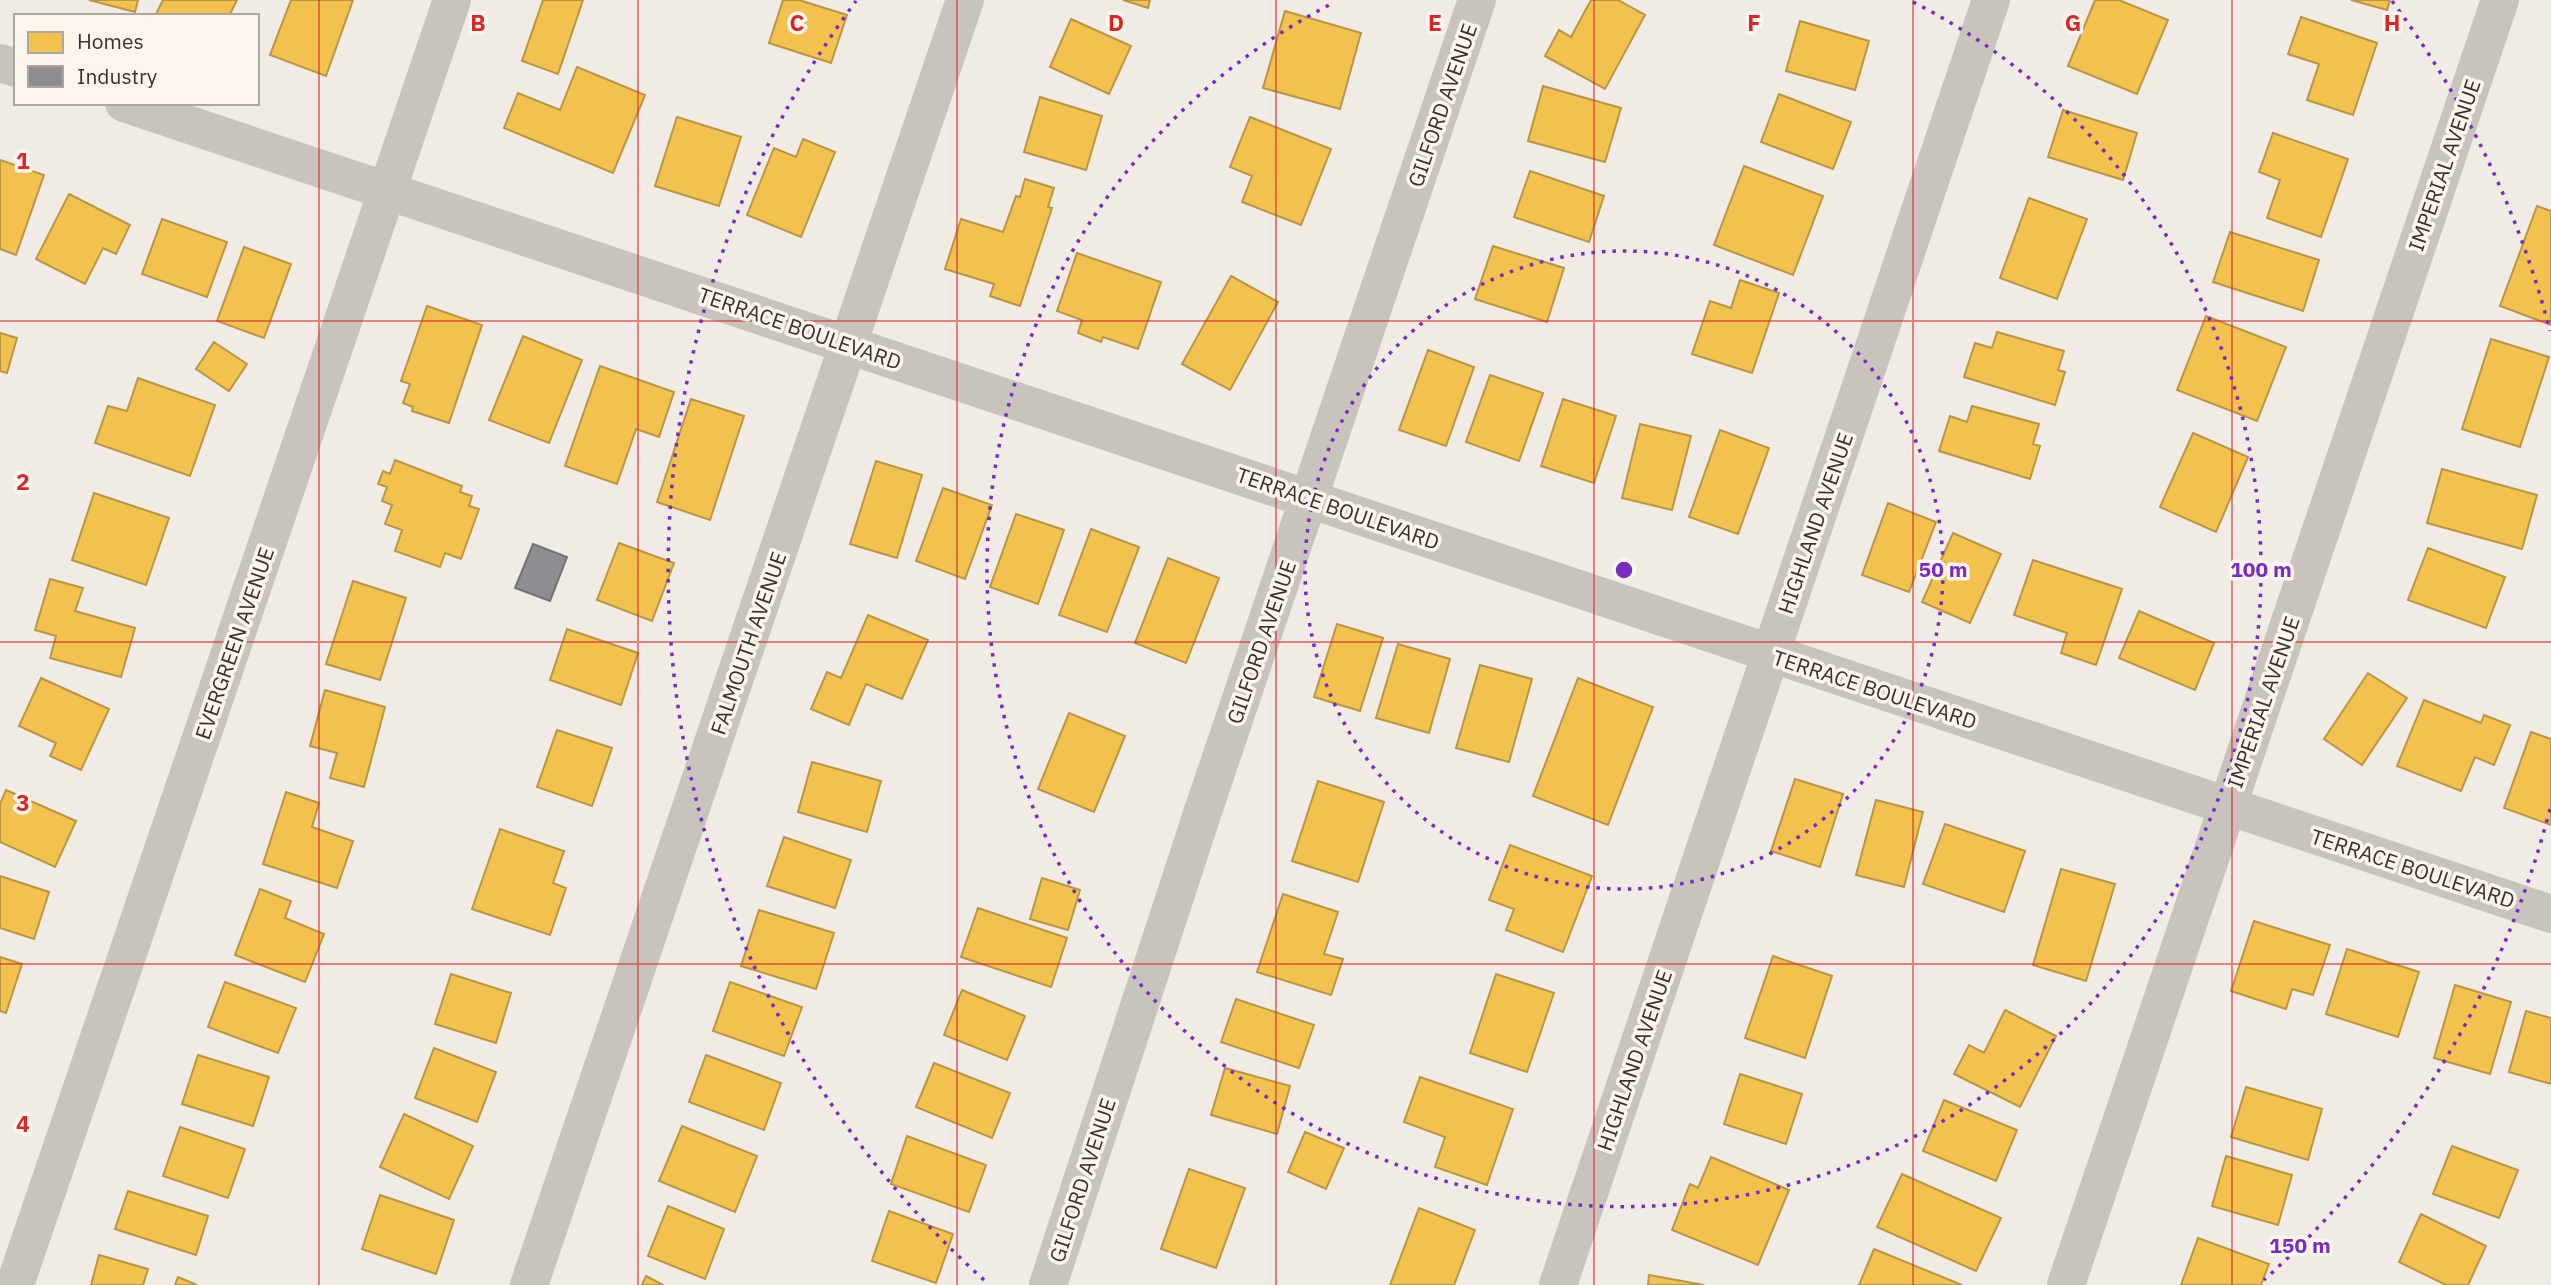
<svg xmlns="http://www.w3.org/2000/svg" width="2551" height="1285" viewBox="0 0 2551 1285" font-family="'IBM Plex Sans',sans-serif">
	<rect width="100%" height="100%" fill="#f0ebe5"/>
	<path fill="#f2c14e" stroke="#bb9644" stroke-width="2" d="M89,0H138L135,12Z
		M163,0H237L229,16H160L156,14Z
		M291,0H353L326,76L270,55Z
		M543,0H583L558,74L522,61Z
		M783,0H799L847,15L831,63L769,43Z
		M1123,0H1150L1148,8Z
		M1591,0H1618L1645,15L1605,89L1545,56L1559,30L1571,37Z
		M2095,0H2119L2168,20L2137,94L2068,66Z
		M2351,0H2390L2387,10Z
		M1285,11L1361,33L1340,109L1263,88Z
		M2301,17L2377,43L2353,115L2307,100L2319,64L2288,54Z
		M1071,19L1131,46L1109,94L1050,67Z
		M1800,21L1869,41L1855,90L1786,71Z
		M577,67L645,95L613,173L504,128L518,93L560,110Z
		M1543,86L1621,108L1605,162L1528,141Z
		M1779,94L1851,122L1833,169L1761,142Z
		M1040,97L1102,116L1086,170L1024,152Z
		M2063,110L2137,133L2123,180L2048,157Z
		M677,117L741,137L719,206L655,186Z
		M1250,117L1331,149L1301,225L1242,202L1252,176L1230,167Z
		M2273,133L2348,159L2321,237L2267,218L2280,180L2259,172Z
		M803,139L835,152L801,237L747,215L774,148L796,157Z
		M0,160L44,175L16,255L0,249Z
		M1744,166L1823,196L1793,275L1714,245Z
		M1530,171L1604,196L1589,242L1514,217Z
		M1025,179L1054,188L1048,207L1052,208L1020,306L990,296L994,284L945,269L961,219L1003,232L1016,196L1020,197Z
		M69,194L130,225L116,254L103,248L85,284L36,259Z
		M2029,198L2087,219L2057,299L2000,278Z
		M2537,206L2551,211V325L2500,306Z
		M162,219L227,242L207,297L142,274Z
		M2230,232L2319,260L2303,311L2213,282Z
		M1493,246L1564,268L1547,322L1475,299Z
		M244,247L291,264L264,338L217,321Z
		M1077,253L1161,282L1138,349L1103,337L1101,342L1078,333L1082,320L1057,311Z
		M1231,276L1278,302L1230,390L1182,364Z
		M1740,280L1779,293L1752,373L1692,354L1710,301L1731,308Z
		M427,306L482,325L449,423L412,411L413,407L403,403L410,384L401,381Z
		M2206,316L2286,347L2257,421L2177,390Z
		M1997,332L2064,351L2058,370L2065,372L2055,405L1964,377L1975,343L1992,348Z
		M0,333L17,338L7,373L0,371Z
		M523,336L582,360L549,443L489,420Z
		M2491,339L2549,357L2520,447L2462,429Z
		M214,342L247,364L229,391L196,369Z
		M1428,350L1474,367L1446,446L1399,430Z
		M600,366L674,392L659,437L636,429L617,484L565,466Z
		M1490,375L1543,393L1519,461L1466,442Z
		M138,378L215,405L190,476L95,443L108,406L127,411Z
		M691,399L744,416L710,520L657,502Z
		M1563,399L1616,416L1594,483L1541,466Z
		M1972,406L2039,424L2033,444L2040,446L2030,479L1939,451L1950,416L1967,422Z
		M1640,424L1691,436L1672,510L1622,498Z
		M1720,430L1769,448L1738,534L1689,517Z
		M2193,433L2248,457L2216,532L2160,507Z
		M395,460L462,486L460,492L472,496L469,506L479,509L461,559L445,553L440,567L395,551L402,530L385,524L392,505L382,501L387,487L378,484L383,471L390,474Z
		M876,461L922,475L897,558L850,544Z
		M2442,469L2537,495L2522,549L2427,523Z
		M943,488L992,505L965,579L916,561Z
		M94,493L169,518L146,585L72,560Z
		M1888,503L1936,522L1909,592L1862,575Z
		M1016,514L1064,530L1038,604L990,587Z
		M1091,529L1139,547L1107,632L1059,615Z
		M1953,533L2001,554L1970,623L1922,602Z
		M619,543L674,563L652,621L597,600Z
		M2428,548L2505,577L2486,628L2408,600Z
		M1168,558L1219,578L1186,663L1135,643Z
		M2033,560L2122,589L2096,665L2061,653L2067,633L2014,615Z
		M50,579L83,588L75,611L135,628L121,677L50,658L56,636L35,630Z
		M353,581L406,598L380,680L326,664Z
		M2139,611L2214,643L2195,690L2119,658Z
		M868,615L928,640L902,699L866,684L849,725L811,709L827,672L841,678Z
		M1337,624L1383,638L1360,711L1314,697Z
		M567,629L638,653L621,705L550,680Z
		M1398,644L1450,659L1429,733L1376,718Z
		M1480,665L1532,679L1509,762L1456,748Z
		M2368,673L2407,698L2362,765L2324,739Z
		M41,678L109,709L81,770L50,756L56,743L19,726Z
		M1578,678L1653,707L1608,825L1533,796Z
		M325,690L385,707L364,787L330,778L337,753L310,746Z
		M2424,700L2481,723L2484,715L2510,725L2494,765L2475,757L2461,791L2397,766Z
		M1069,713L1125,736L1094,812L1038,789Z
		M557,730L612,748L592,806L537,787Z
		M2531,732L2551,739V825L2504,808Z
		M812,762L881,781L867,832L798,812Z
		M1795,779L1843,794L1820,867L1771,851Z
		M1318,781L1384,802L1358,882L1292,861Z
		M6,790L76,821L55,867L0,842V804Z
		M286,792L319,803L312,827L353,841L337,888L263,864Z
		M1876,800L1923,812L1904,887L1856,875Z
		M1945,824L2025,851L2004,912L1923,884Z
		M500,829L564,851L553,883L566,888L550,935L472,909Z
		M784,837L851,860L835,908L767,886Z
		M1510,845L1592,876L1563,952L1506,930L1514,909L1489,900Z
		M2061,869L2115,884L2086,981L2033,965Z
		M0,876L49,892L34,939L0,928Z
		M1042,878L1080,890L1068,930L1030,919Z
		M260,889L291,901L285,918L324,934L305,982L235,955Z
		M1283,894L1338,912L1324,954L1343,959L1331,995L1257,972Z
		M978,908L1067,938L1051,987L961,957Z
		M759,910L834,933L816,989L741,966Z
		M2254,921L2330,945L2313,995L2292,989L2286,1009L2231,991Z
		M2347,949L2419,972L2398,1037L2326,1014Z
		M1773,956L1832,976L1805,1058L1745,1038Z
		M0,957L22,964L6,1013L0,1011Z
		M451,974L511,993L496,1043L435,1024Z
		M1496,974L1554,993L1527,1072L1470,1053Z
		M225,982L296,1008L278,1053L208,1027Z
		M730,982L802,1007L784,1056L713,1031Z
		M2455,985L2511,1002L2490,1074L2434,1058Z
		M962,990L1025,1016L1007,1060L944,1035Z
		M1236,999L1314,1025L1299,1068L1221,1042Z
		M2005,1010L2056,1036L2020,1107L1954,1074L1969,1045L1984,1053Z
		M2526,1011L2551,1018V1084L2509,1072Z
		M434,1048L496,1072L477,1122L415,1098Z
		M198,1055L269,1077L253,1126L182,1104Z
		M706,1055L781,1083L764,1130L689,1102Z
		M934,1063L1010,1093L992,1138L916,1107Z
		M1225,1068L1290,1086L1277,1134L1211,1115Z
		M1740,1074L1802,1094L1786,1144L1724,1124Z
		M1420,1077L1513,1109L1487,1185L1435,1167L1445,1137L1404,1122Z
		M2246,1087L2322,1109L2308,1160L2231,1137Z
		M1944,1100L2017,1130L1996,1181L1923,1151Z
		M404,1114L473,1146L449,1199L380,1167Z
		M682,1126L757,1156L735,1212L659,1181Z
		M180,1127L245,1149L228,1198L163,1176Z
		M1305,1132L1344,1148L1326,1189L1288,1172Z
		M907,1136L986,1165L969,1212L891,1184Z
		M2452,1146L2518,1170L2499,1218L2433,1194Z
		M2226,1156L2292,1175L2278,1225L2212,1206Z
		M1711,1157L1789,1190L1758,1265L1672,1230L1690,1184L1698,1188Z
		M1189,1169L1245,1188L1216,1268L1161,1249Z
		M1902,1174L2001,1218L1976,1271L1877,1227Z
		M128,1191L208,1216L196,1255L115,1229Z
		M380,1195L454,1220L436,1274L362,1249Z
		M668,1206L724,1229L705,1279L648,1256Z
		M1419,1208L1475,1230L1454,1285H1390Z
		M889,1211L953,1234L936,1283L872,1261Z
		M2421,1214L2486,1246L2468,1285H2446L2399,1262Z
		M2198,1238L2269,1264L2261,1285H2181Z
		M1874,1249L1962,1285H1859Z
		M99,1255L148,1269L143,1285H91Z
		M1649,1275L1704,1285H1648Z
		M646,1276L663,1285H642Z
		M178,1277L197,1285H175Z"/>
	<path fill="#8d8d92" stroke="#747173" stroke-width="2" d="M533,544L567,557L550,601L515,588Z"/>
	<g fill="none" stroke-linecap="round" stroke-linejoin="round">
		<path stroke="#c9c3be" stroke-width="38" d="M0,63L16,68
			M124,103L2551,914
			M15,1285L452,0
			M529,1285L965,0
			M1048,1285L1202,814L1477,0
			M1558,1285L1991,0
			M2066,1285L2500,0"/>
	</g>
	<path fill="none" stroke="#d62828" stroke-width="2" stroke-opacity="0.55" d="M319,0V1285M638,0V1285M957,0V1285M1276,0V1285M1594,0V1285M1913,0V1285M2232,0V1285M0,321H2551M0,642H2551M0,964H2551"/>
	<g fill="none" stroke="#7b2cbf" stroke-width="3.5" stroke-dasharray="3.5 7">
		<circle cx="1624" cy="570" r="319"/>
		<path d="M1913 2A637 637 0 1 1 1335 2"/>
		<path d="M2550 809A956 956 0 0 1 2264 1280M984 1280A956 956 0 0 1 856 1M2392 1A956 956 0 0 1 2550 331"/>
	</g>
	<g text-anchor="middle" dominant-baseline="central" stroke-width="7" stroke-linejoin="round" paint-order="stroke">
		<g font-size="21" fill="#3b302b" stroke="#fbf5ee">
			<text transform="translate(1442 105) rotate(-71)">GILFORD AVENUE</text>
			<text transform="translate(2444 165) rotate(-71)">IMPERIAL AVENUE</text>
			<text transform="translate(800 328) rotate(19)">TERRACE BOULEVARD</text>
			<text transform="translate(1338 508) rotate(19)">TERRACE BOULEVARD</text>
			<text transform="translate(1815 523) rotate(-71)">HIGHLAND AVENUE</text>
			<text transform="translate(1261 642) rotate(-71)">GILFORD AVENUE</text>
			<text transform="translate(234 643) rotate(-71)">EVERGREEN AVENUE</text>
			<text transform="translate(748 643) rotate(-71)">FALMOUTH AVENUE</text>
			<text transform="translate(1875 689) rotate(18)">TERRACE BOULEVARD</text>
			<text transform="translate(2263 702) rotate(-71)">IMPERIAL AVENUE</text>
			<text transform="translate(2413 868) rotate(18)">TERRACE BOULEVARD</text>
			<text transform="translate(1634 1060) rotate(-71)">HIGHLAND AVENUE</text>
			<text transform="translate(1082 1180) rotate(-72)">GILFORD AVENUE</text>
		</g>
	</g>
	<g font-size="23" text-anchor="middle" font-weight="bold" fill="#d62828" stroke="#fbf5ee" stroke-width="7" stroke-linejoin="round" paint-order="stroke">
		<text x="478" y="31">B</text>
		<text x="797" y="31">C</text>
		<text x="1116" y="31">D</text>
		<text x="1435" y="31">E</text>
		<text x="1754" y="31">F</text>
		<text x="2073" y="31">G</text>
		<text x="2392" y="31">H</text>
		<text x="23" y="169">1</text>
		<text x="23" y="490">2</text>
		<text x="23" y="811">3</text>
		<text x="23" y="1132">4</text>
	</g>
	<circle cx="1624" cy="570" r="10" fill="#7b2cbf" stroke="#fbf5ee" stroke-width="3.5"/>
	<g font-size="21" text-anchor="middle" font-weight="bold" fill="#7b2cbf" stroke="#fbf5ee" stroke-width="7" stroke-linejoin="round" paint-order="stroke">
		<text x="1943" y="577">50 m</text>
		<text x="2261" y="577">100 m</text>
		<text x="2300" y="1253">150 m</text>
	</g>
	<rect x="14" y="14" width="245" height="91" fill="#fbf5ee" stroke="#aea6a0" stroke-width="2"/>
	<rect x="28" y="32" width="35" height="21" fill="#f2c14e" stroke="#aea6a0" stroke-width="2"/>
	<text x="77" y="49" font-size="21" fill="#3b302b">Homes</text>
	<rect x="28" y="66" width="35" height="21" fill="#8d8d92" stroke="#aea6a0" stroke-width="2"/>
	<text x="77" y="84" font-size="21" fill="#3b302b">Industry</text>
</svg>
